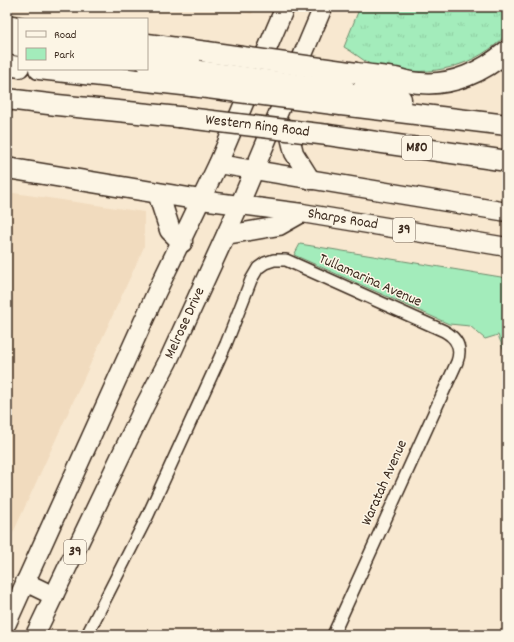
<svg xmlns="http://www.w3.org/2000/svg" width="514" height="642" viewBox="0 0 514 642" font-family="Dekko,sans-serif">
	<defs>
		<pattern id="grass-tufts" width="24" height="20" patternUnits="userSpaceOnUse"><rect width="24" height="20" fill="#a3ecbb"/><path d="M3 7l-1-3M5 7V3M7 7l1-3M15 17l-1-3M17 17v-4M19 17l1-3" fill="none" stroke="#8dcba0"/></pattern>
	</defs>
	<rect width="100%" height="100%" fill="#f8e8d0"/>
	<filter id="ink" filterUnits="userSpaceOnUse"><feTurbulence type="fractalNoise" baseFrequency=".025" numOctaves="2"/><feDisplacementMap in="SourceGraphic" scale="8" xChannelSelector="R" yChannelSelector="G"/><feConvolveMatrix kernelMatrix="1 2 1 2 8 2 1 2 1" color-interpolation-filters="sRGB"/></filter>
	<g filter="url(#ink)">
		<path fill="#f1dbbe" d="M217,7H255L252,14Z
			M7,192L144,212V247L7,546Z"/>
		<path fill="url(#grass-tufts)" stroke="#6f8b6c" d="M360,7H507V34C477,66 431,78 388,68C382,67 375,66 370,64C361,59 353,52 344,47Z"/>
		<path fill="#a3ecbb" stroke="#6f8b6c" d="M300,244L507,278V355L506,356L498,335L485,339L470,326L449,324L294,255Z"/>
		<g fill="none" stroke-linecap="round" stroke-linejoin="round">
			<g stroke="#3b2a1e" stroke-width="14">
				<path id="street" d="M87,635L148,515L226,344L251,280L258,268L265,263L274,260H286L444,331C457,338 462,348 457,362L333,635"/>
			</g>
			<g stroke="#3b2a1e" stroke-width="21">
				<g id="primary">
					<path d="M277,121L289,133L294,153L311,180"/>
					<path d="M218,164L507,212"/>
					<path id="s1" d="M201,200L302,213L507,247"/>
					<path d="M226,235L279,226L302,213"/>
					<path d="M25,582L54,596"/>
					<path d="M7,623L157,291L218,164L285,7"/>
					<path id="s2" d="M35,635L144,407L168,361L239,206L323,7"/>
				</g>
			</g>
			<g stroke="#3b2a1e" stroke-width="23">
				<path id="highway" d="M7,25L19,27
					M7,44L19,46
					M147,44L207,52
					M147,63L199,71
					M7,65L19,67
					M39,69L192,86
					M356,73C369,75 382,76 395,78C403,80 412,83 420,83C452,86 483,72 507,51
					M347,91L401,99
					M7,99L57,105L179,117
					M341,105L507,125
					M328,135L507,161
					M7,168L201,200
					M158,193L170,230L182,242"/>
			</g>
			<use href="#street" stroke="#fcf5e5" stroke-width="11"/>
			<use href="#primary" stroke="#fcf5e5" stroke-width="18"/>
			<use href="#highway" stroke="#fcf5e5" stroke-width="20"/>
			<g stroke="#3b2a1e" stroke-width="23" stroke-linecap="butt">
				<g id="highway-bridge">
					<path d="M207,52L356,73"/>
					<path d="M199,71L347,91"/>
					<path d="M192,86L341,105"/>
					<path id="s3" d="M179,117L328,135"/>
				</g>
			</g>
			<use href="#highway-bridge" stroke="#fcf5e5" stroke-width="20"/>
		</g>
	</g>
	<g text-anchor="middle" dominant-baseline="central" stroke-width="3" stroke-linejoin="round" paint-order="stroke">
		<g fill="#fcf5e5" stroke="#75675a" stroke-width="1">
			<rect x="402" y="136" width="30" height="24" rx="3"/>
			<rect x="393" y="218" width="22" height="24" rx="3"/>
			<rect x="64" y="540" width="22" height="24" rx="3"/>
		</g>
		<g font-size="14" font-weight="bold" fill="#3b2a1e">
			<text x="417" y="148">M80</text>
			<text x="404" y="230">39</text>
			<text x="75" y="552">39</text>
		</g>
		<g font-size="15" fill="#3b2a1e" stroke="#fcf5e5">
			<text stroke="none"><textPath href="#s3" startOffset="79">Western Ring Road</textPath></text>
			<text stroke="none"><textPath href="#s1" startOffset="143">Sharps Road</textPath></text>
			<text transform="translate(370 281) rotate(24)">Tullamarina Avenue</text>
			<text stroke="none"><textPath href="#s2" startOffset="346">Melrose Drive</textPath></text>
			<text transform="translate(385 483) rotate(-66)">Waratah Avenue</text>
		</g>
	</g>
	<rect width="514" height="642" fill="none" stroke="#fcf5e5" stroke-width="24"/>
	<rect x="12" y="12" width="490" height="618" fill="none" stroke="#3b2a1e" stroke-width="1.5" filter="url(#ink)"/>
	<rect x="18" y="18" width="130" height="52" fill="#fcf5e5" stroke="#afa495"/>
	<rect x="26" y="31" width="20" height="6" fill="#fcf5e5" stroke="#afa495"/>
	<text x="54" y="38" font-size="12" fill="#3b2a1e">Road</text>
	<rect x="26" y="48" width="20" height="12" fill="#a3ecbb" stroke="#afa495"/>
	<text x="54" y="58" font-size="12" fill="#3b2a1e">Park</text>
</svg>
